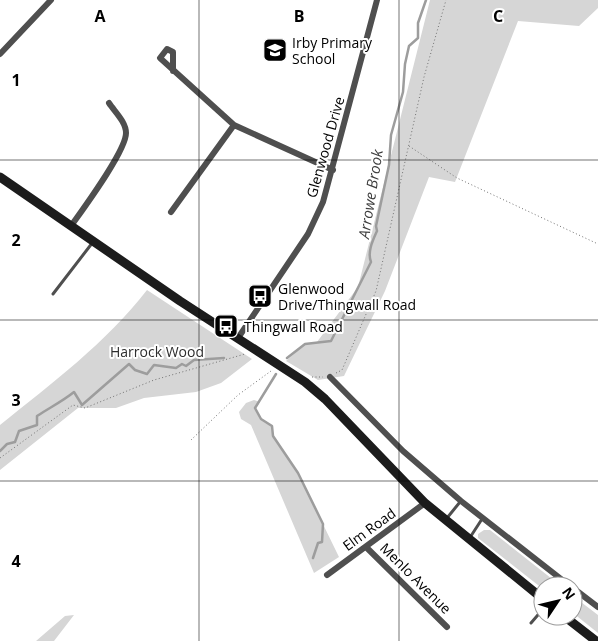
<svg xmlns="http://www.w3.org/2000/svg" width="598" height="641" viewBox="0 0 598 641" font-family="'Open Sans',sans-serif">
	<rect width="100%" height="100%" fill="#fff"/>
	<path fill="#d6d6d6" d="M430,0H598V8L579,26L518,21L455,182L429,177L385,291L344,376L318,380L286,361L305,344L317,342L358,287Z
		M147,290L252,359L221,383L196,392L144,398L116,408H78L0,470V425C52,383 106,343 147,290Z
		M254,400L260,402L256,408L261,419L272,426L273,436L298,473L339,557L314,573L251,425L241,419L239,412L246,403Z
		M484,530H490L561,586H543V589L478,538V534Z
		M573,596L598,615V633L573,613Z
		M74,615L54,641H36L65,616Z"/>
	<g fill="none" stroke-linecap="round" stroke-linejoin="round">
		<path stroke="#9d9d9d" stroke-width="2.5" d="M287,358L305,344L331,341L371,262C367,252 373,240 377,231L376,226L389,165L391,135L403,92L405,64L409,46L418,38V23L426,0
			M276,374L255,408L261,419L272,426L273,436L298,473L323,524L322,542L318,543L313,558
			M0,451L7,444L15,442L19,431L37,425V416C49,408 63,401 74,392L82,405L129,364L135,370L147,374L154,365L176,368L182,364L186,366L194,360L224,358"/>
		<path stroke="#717171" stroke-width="1" stroke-dasharray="1 2.5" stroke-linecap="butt" d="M409,146L457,178L598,244
			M336,373L342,370L376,291L424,77L446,0
			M312,377H323
			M191,440L238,395L271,371
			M0,458L73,405L85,408L154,380L245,354"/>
		<path stroke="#4f4f4f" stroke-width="3" d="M53,294L93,242
			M447,518L460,502
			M469,539L482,519
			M531,623L543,609"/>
		<path stroke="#4f4f4f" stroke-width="6" d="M0,54L51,0
			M173,71V52L167,49L160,58L234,125L333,170
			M171,212L234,125
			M71,226C83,209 126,151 126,133C126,122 115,112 109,103
			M238,338L308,234L323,202L377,0
			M330,377L403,451L461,501L570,586
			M366,547L447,627
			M327,575L425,503
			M573,588L598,607"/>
		<path stroke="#1c1c1c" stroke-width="9" d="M0,177L180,301L305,382L325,399L425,503L543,599
			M564,616L596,641"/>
	</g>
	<path fill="none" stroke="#000" stroke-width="1" stroke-opacity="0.55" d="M199,0V641M399,0V641M0,160H598M0,320H598M0,481H598"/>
	<defs>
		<g id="school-square" transform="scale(1.25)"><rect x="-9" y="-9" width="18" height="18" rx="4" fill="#000" stroke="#fff"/><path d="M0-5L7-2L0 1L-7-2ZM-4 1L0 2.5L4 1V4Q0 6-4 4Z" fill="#fff"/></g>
		<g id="bus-square" transform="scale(1.25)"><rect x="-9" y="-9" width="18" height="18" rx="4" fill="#000" stroke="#fff"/><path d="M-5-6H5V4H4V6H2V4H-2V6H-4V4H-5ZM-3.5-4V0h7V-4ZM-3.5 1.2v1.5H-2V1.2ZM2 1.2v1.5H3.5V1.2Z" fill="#fff"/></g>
	</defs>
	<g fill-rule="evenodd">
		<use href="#school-square" x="275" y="50"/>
		<use href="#bus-square" x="260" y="296"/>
		<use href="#bus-square" x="226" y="326"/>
	</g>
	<g text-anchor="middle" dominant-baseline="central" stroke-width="4" stroke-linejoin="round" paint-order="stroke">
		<g font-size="14" fill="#000" stroke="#fff" text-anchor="start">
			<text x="292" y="42">Irby Primary<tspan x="292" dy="16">School</tspan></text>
			<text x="278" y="288">Glenwood<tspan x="278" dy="16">Drive/Thingwall Road</tspan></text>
			<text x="244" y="326">Thingwall Road</text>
		</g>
		<g font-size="14" fill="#000" stroke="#fff">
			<text transform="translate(325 147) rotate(-74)">Glenwood Drive</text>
			<text transform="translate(369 529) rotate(-36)">Elm Road</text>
			<text transform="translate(416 578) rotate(45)">Menlo Avenue</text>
		</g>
		<g font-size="14" fill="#2d2d2d" stroke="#fff">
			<text x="157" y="351">Harrock Wood</text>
		</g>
		<g font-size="15" font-style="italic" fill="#3e3e3e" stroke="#fff">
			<text transform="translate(370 194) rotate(-81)">Arrowe Brook</text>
		</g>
	</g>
	<g font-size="16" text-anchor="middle" font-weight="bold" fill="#000" stroke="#fff" stroke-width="4" stroke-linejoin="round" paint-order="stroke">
		<text x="100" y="22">A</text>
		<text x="299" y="22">B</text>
		<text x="498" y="22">C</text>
		<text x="16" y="86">1</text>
		<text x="16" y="246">2</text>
		<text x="16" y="406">3</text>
		<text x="16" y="567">4</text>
	</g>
	<g transform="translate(558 601) rotate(55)"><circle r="24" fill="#ffffff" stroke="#999999"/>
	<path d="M0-4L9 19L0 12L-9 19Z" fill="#000000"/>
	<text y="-8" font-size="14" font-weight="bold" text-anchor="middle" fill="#000000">N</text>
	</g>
</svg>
